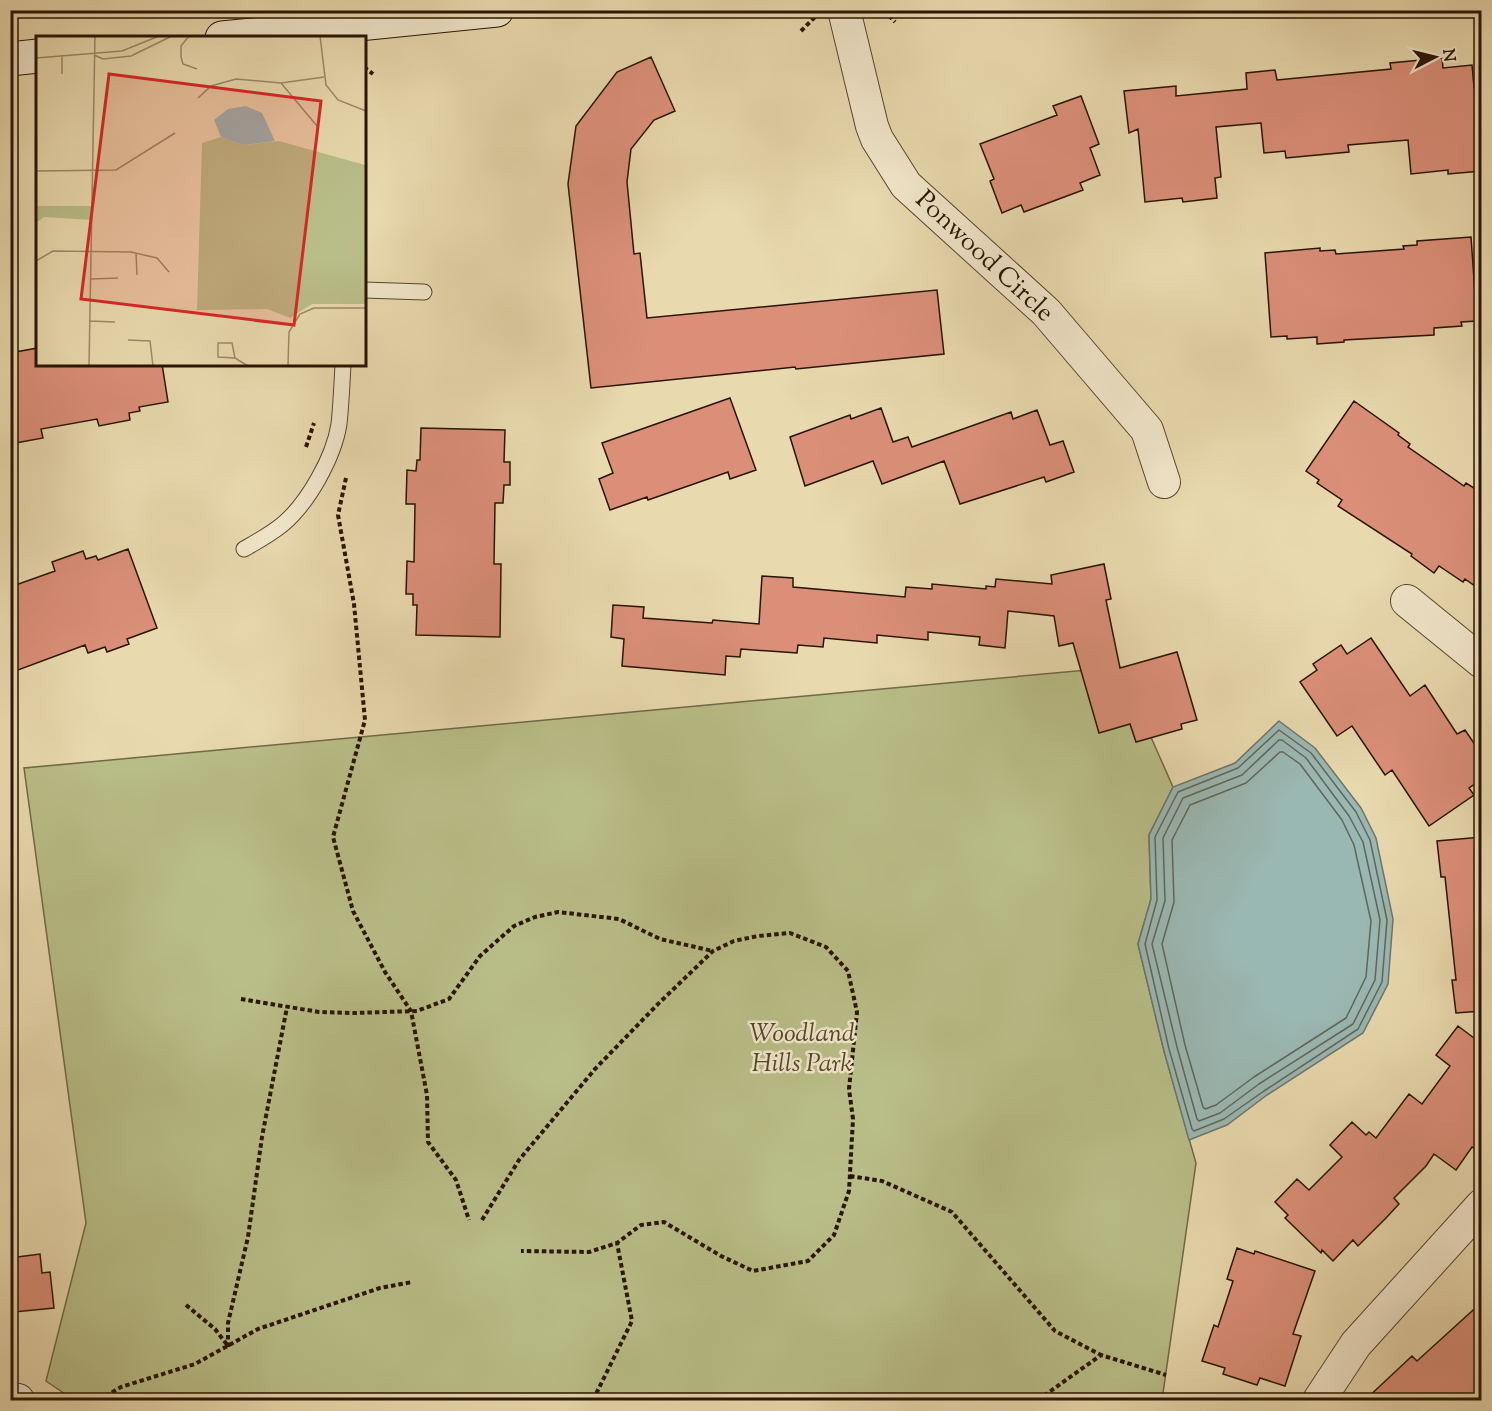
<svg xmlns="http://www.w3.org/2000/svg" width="1492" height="1411" viewBox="0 0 1492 1411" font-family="'Sorts Mill Goudy',serif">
	<rect width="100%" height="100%" fill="#e9d9ae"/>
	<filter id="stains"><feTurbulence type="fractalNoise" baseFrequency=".00333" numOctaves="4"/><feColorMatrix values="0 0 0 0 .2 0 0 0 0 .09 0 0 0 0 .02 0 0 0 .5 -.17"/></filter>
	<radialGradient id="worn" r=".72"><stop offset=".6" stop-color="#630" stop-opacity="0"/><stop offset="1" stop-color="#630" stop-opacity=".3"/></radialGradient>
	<path fill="#b9be88" stroke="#706945" stroke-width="1.5" d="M1120,667L1173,787L1149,835L1151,899L1138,944L1164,1051L1196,1163L1162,1400H74L46,1381L86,1223L24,768Z"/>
	<path fill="#9ab8b3" stroke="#6c766c" stroke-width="1.5" d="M1279,721L1315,748L1361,808L1376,838L1393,919L1388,984L1363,1033L1267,1095L1227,1125L1189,1140L1164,1051L1138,944L1151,899L1149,835L1173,787L1235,763Z"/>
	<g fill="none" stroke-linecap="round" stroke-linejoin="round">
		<path stroke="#61665a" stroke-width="1.5" d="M1279,730L1311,753L1356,812L1370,840L1387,920L1382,982L1358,1029L1264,1091L1224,1119L1194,1131L1192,1129L1169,1049L1145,944L1157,900L1155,837L1178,792L1238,768Z
			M1279,740H1282L1306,758L1349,816L1363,842L1380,920L1375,980L1353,1024L1259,1084L1220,1113L1199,1121L1197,1119L1177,1047L1152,944L1165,901L1163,838L1183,798L1242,775Z
			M1280,752H1283L1300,764L1342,820L1354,845L1371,921L1366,977L1346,1018L1254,1077L1216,1105L1205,1109L1203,1107L1185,1045L1162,944L1174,902L1172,840L1190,805L1246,783Z"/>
	</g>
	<path fill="#db8f79" stroke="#281402" stroke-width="1.5" d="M651,57L675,111L654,120L631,149L627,182L634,254L640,253L647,318L937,290L944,354L796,369L795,367L591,388L568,184L576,126L617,72Z
		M1442,58L1443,68L1472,65L1474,87L1482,86V171L1448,174V170L1411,174L1408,140L1348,145L1349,152L1286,158L1285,151L1264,153L1261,123L1216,127L1221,177L1215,178L1217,198L1183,202L1182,198L1145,202L1138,129L1129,133L1124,91L1176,86V96L1247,89L1246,73L1275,70L1277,80L1391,69L1390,63Z
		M1081,96L1099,144L1090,148L1100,175L1080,183L1083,190L1024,212L1021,205L1002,213L990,181L994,179L980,144L1057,115L1053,106Z
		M1471,237L1477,321L1461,322L1462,326L1434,328V335L1344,340V342L1317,344V337L1287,339V336L1271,337L1265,253L1320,248V251L1335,250L1336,254L1404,249L1403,246L1417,245V241Z
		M38,348V364H162L168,402L139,407L140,411L129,413L130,420L99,426L97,419L41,429L43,438L10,444V353Z
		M730,398L756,470L730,479L728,472L648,500L647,497L610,510L599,479L613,473L602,443Z
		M1354,401L1399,433L1398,435L1410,444L1408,447L1464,486L1466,483L1482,493V591L1465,579L1463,582L1439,566L1434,573L1411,556L1412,554L1338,506L1342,500L1317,483L1319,480L1306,471Z
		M881,408L893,442L908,437L912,447L1011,412L1013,419L1037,410L1050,445L1063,441L1074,472L1046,482L1044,477L960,504L944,461L882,484L873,461L805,486L790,437L850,415L851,419Z
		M421,428L505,430L504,462H510V485H504L503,503H495L494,564H501L500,637L416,635L417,605H413V594H406L407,561L414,562L415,504H406L407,470L416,471L417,460H420Z
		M128,549L157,628L127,639L129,644L107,652L105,647L88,653L85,645L10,673V587L55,571L52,562L83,551L86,559L96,556L98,560Z
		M1104,564L1111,599L1106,600L1120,668L1177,652L1197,720L1181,724L1182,729L1136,742L1130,724L1099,733L1073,643L1059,646L1054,616L1008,611L1005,648L979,645L980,637L928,632V640L877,635V643L824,638L823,647L798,645L797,653L741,649L740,657L726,656L725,675L622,666L624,639L611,637L613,605L644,607L643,618L712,623L713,620L759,624L762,576L793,578V587L905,597L906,587L932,589V584L986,589V586L995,587L996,579L1052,584L1051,575Z
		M1371,638L1410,696L1425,685L1457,734L1465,730L1482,755V779L1469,788L1474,795L1429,826L1392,770L1385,775L1352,726L1337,736L1300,682L1317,670L1313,664L1341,645L1347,654Z
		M1482,837V1011L1456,1013L1452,980H1456L1445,877H1441L1437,841Z
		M1458,1026L1482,1044V1154L1472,1147L1456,1170L1434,1154L1426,1166L1394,1198L1399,1204L1386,1218L1358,1246L1353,1240L1333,1261L1322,1250L1321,1253L1285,1218L1288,1215L1275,1202L1297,1179L1309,1190L1342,1157L1330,1145L1352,1122L1366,1135L1369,1132L1376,1138L1409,1094L1422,1104L1450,1066L1436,1055Z
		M1237,1248L1254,1254L1255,1251L1315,1271L1293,1334L1301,1336L1285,1386L1260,1378L1257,1385L1223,1374L1225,1368L1202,1361L1214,1325L1218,1327L1233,1281L1227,1279Z
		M40,1254L42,1273L50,1272L54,1308L14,1312L13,1303H10V1258Z
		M1482,1302V1401H1364L1412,1356L1417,1361Z"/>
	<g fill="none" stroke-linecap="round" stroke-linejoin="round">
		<g stroke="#58452d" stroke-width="17">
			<path id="service" d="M364,290L424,292
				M244,549C258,541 271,534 283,524C308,503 334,457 339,424C341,405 342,384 343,364"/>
		</g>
		<g stroke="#58452d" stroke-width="34">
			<path id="minor" d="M844,10L872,126L877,139L906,185L1046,312L1147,430L1164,482
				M1407,601L1482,662
				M10,1398L18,1400
				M1319,1400L1356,1344L1482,1205"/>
		</g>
		<g stroke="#281402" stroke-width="35">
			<path id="secondary" d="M222,38L497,10
				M10,59L38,56"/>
		</g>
		<path stroke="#281402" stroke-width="4" stroke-dasharray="4.5 3" stroke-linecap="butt" d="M884,10L895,22
			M801,31L815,17
			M364,67L373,74
			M306,447L314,423
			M346,478L338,515L354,604L365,720L333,837L353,911L385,972L411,1011L427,1095L428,1142L456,1180L469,1220
			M241,999L319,1012L353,1013L417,1011L449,999L480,956L514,926L535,917L558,912L619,919L660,939L713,951
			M850,1176L882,1181L952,1212L1055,1331L1101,1355
			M482,1220L519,1160L595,1069L658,1004L713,951L734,941L758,936L790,933L826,947L848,971L857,1012L849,1089L853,1119L849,1191L834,1235L808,1261L753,1271L721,1256L664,1222L641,1225L617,1243L589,1252L521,1251
			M186,1305L215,1329L228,1346
			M228,1347V1323L248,1237L262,1137L287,1007
			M99,1400L121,1387L195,1364L258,1329L380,1288L412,1282
			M593,1400L632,1321L617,1243
			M1038,1400L1101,1355L1166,1375"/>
		<use href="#service" stroke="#f1e6ca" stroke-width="15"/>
		<use href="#minor" stroke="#f1e6ca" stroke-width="32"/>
		<use href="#secondary" stroke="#f1e6ca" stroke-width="33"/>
	</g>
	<g text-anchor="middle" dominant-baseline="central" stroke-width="5" stroke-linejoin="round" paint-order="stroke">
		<g font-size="26" fill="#281402" stroke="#f1e6ca">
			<text transform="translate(984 257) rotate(43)">Ponwood Circle</text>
		</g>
		<g font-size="26" font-style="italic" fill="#54472a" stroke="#f1e6ca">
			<text x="802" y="1034">Woodland<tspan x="802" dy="30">Hills Park</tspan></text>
		</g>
	</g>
	<g transform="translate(36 36)">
		<rect width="330" height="330" fill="#e9d9ae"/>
		<path d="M185,101L208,109L243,105L329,129L330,268H276L254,282L231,273L161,274L166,107ZM0,170H56V184L8,181L0,187Z" fill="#b9be88"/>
		<path d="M210,70L226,77L239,105L208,109L185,101L178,84L192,73Z" fill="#9ab8b3"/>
		<path fill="none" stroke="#9c8a69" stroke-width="1.5" d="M153,0L145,10V21L147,28L161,33M284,0L290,49L302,64L330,75M58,19L67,23L95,20L136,0M0,22L86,15L123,0M26,38V19M245,47L281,90M162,62L175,50L200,43L245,47L288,41M0,135L80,134L139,97M100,217L101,239M0,225L17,215L95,216L121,222L133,236M55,243L82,242M54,285L79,286M92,304L114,305L117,330M199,322L196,307H182V321L199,322L212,330M53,330L59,0M252,330L253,296L264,278L278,272H330"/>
		<path fill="#d62828" fill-opacity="0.15" stroke="#d62828" stroke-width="3" d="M73,38L285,65L258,289L45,263Z"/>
		<rect width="330" height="330" fill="none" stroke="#281402" stroke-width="3"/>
	</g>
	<rect width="1492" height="1411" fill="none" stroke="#e9d9ae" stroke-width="36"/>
	<rect x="12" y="12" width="1468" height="1387" fill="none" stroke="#281402" stroke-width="3"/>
	<rect x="18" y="18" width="1456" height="1375" fill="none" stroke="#281402" stroke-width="1.5"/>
	<g transform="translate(1435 57) rotate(83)" stroke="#f1e6ca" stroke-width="4.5" paint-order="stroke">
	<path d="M0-4.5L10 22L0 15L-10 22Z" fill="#281402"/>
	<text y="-9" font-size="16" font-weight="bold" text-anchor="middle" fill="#281402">N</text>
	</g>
	<rect width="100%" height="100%" filter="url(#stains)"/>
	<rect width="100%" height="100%" fill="url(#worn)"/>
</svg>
